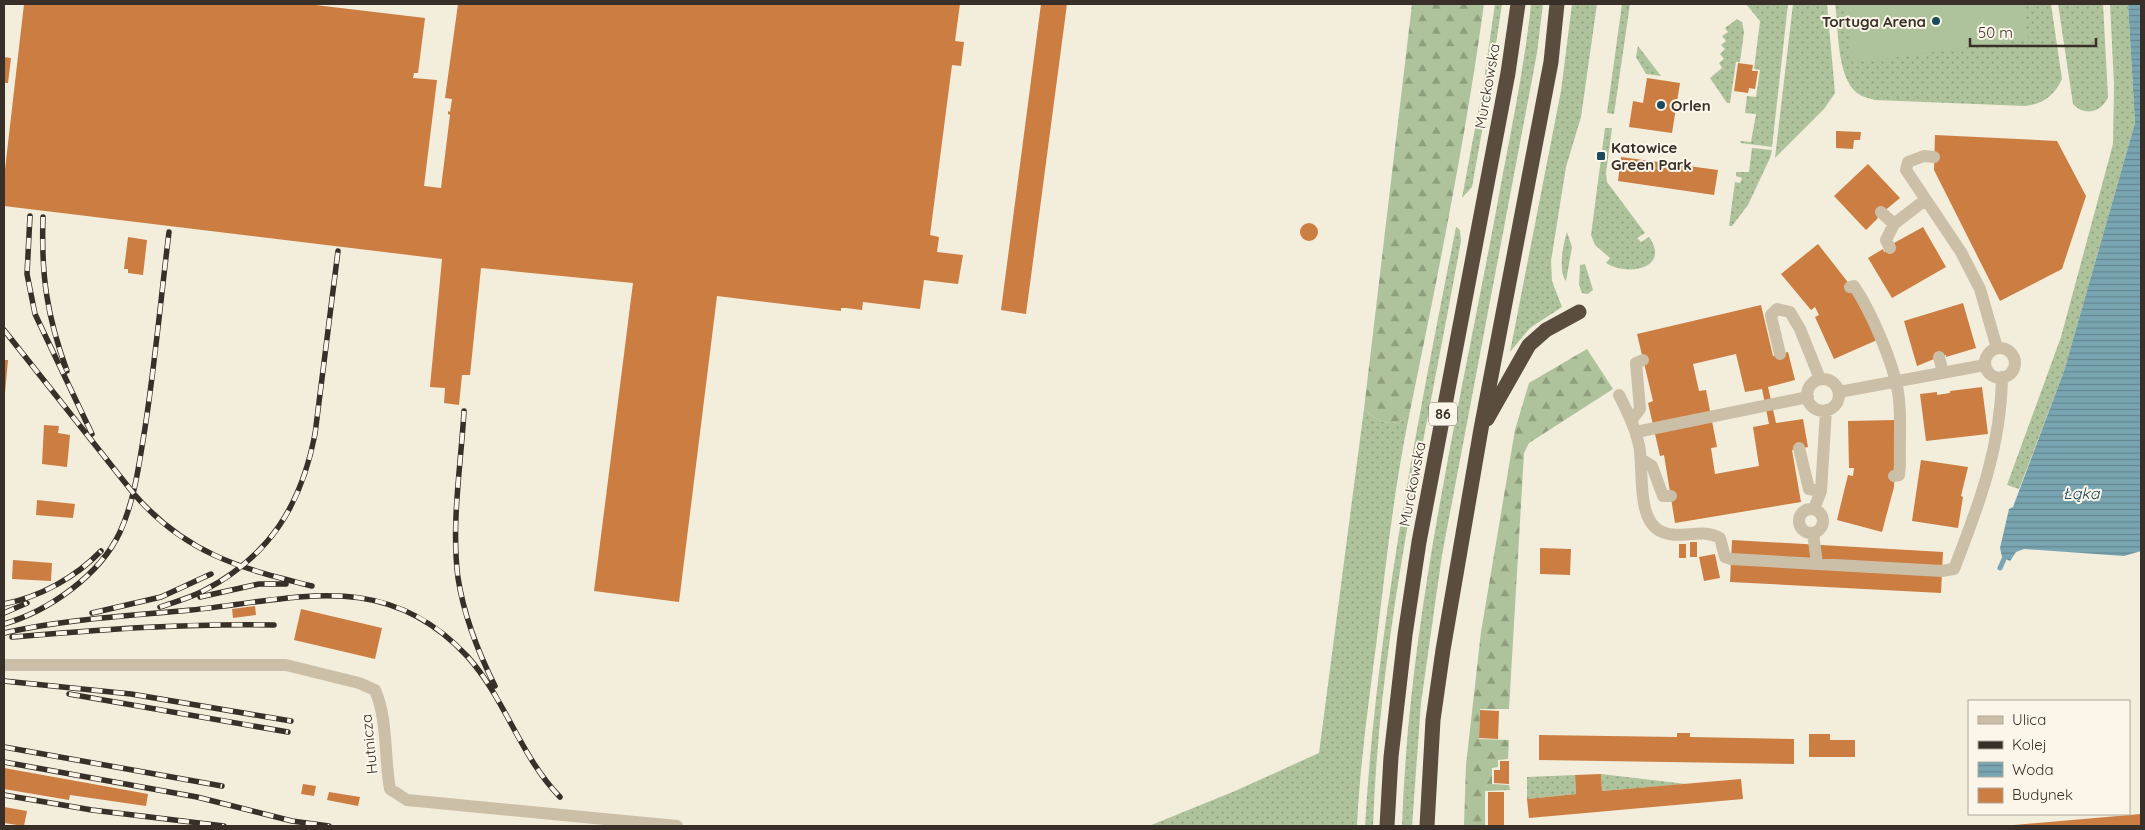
<svg xmlns="http://www.w3.org/2000/svg" width="2145" height="830" viewBox="0 0 2145 830" font-family="Quicksand,sans-serif">
	<defs>
		<pattern id="grass-dots" width="8" height="8" patternUnits="userSpaceOnUse" patternTransform="scale(1.25)"><rect width="8" height="8" fill="#aec39b"/><path d="M2 2h.1M6 6h.1" fill="none" stroke="#8f9f7e" stroke-width="1.8" stroke-linecap="round"/></pattern>
		<pattern id="forest-firs" width="22" height="20" patternUnits="userSpaceOnUse" patternTransform="scale(1.25)"><rect width="22" height="20" fill="#aec39b"/><path d="M5 1l3.5 6h-7zM16 11l3.5 6h-7z" fill="#8f9f7e"/></pattern>
		<pattern id="water-rules" width="6" height="5" patternUnits="userSpaceOnUse" patternTransform="scale(1.25)"><rect width="6" height="5" fill="#79a5b2"/><path d="M0 2.5h6" fill="none" stroke="#648791"/></pattern>
	</defs>
	<rect width="100%" height="100%" fill="#f3eddc"/>
	<path fill="url(#grass-dots)" d="M1495,4H1502L1487,103L1472,187L1462,198L1484,80Z
		M1531,4H1543L1537,53L1442,555L1421,703L1412,826H1402C1409,617 1459,411 1497,206C1509,139 1524,72 1531,4Z
		M1572,4H1597L1581,117L1566,167L1551,261L1552,281L1562,307L1530,328L1510,352L1561,91Z
		M1622,4H1630L1614,114L1607,113Z
		M1746,4H1788L1772,147L1741,143L1740,141L1751,142L1756,114L1745,113L1747,96L1756,97L1760,70L1754,69L1760,21Z
		M1793,4H1827L1835,93L1824,109L1775,158Z
		M1835,4H2051L2062,79C2054,96 2043,104 2025,106L1875,100C1869,98 1862,97 1857,93C1836,76 1839,29 1835,4Z
		M2058,4H2103L2108,97C2102,112 2085,117 2073,104Z
		M2110,4H2128L2135,123L2064,371L2019,489L2007,485L2061,337L2113,144L2114,84Z
		M1737,19L1742,22L1744,32L1740,62H1736L1730,103H1727L1710,78L1722,68L1719,63L1724,59L1720,54L1725,49L1721,45L1726,41L1722,36L1728,32L1725,28Z
		M1638,46L1661,76L1646,74L1636,57Z
		M1605,128H1612L1606,173L1607,182L1645,233L1637,238L1641,242L1649,237C1671,268 1628,277 1606,263L1610,258L1595,245L1591,235Z
		M1752,148L1772,150L1770,158L1748,205L1732,226H1729L1735,182L1740,183L1742,178L1736,176V172H1749Z
		M1456,227L1460,230L1461,241C1426,435 1380,629 1373,826H1365C1377,624 1417,425 1456,227Z
		M1567,232L1572,247L1566,281C1558,271 1563,244 1567,232Z
		M1585,264L1593,290L1588,294L1582,293L1579,285L1580,265Z
		M1364,409C1378,422 1392,429 1409,416C1394,490 1386,563 1377,638C1369,700 1360,763 1357,826H1149L1235,791L1319,753Z
		M1601,774L1686,784L1602,791Z
		M1575,775L1576,794L1527,799V777Z"/>
	<path fill="url(#forest-firs)" d="M1412,4H1484C1465,143 1437,279 1409,416C1392,429 1378,422 1364,409Z
		M1587,349L1613,389L1529,443L1524,453L1509,709H1480L1479,739L1509,740L1508,759L1498,760V767L1492,768V784L1509,785L1510,790L1485,791V826H1464L1466,765L1481,632L1515,430L1529,383Z"/>
	<path fill="#aec39b" d="M1845,4H2023L2028,39L1853,63Z"/>
	<path fill="url(#water-rules)" d="M2128,4H2141V551L2124,556L2024,549L2016,552L2010,561L2002,557L2000,548L2009,509L2013,507L2064,371L2135,123Z"/>
	<g fill="none" stroke-linecap="round" stroke-linejoin="round">
		<path stroke="#79a5b2" stroke-width="5" d="M2000,568L2004,559"/>
	</g>
	<path fill="#cb7d42" fill-rule="evenodd" d="M24,4H307L425,18L418,73H414L413,78L437,80L424,186L441,188L450,115L448,114V111L450,112L452,99L445,98L458,4H960L955,41L964,42L961,66L952,65L930,235L939,237L937,252L963,255L958,284L924,280L920,309L863,302L862,310L846,308H841V311L717,296L679,602L594,591L633,283L481,268L470,375H462L459,405L444,403L445,388L430,387L442,259L4,206V178Z
		M1041,4H1067L1026,314L1001,310Z
		M4,57L11,58L8,83H4Z
		M1738,63L1753,65L1752,71H1758L1755,89L1749,88L1748,93L1734,91Z
		M1647,78L1680,83L1672,133L1629,127L1633,101L1643,103Z
		M1836,131L1861,132L1860,140H1854L1853,149L1836,148Z
		M1935,135L2057,141L2086,196L2062,269L2000,301L1934,170Z
		M1621,157L1718,170L1714,195L1618,181Z
		M1868,164L1900,198L1877,217L1878,218L1866,230L1834,196Z
		M1300 232a9 9 0 1 1 18 0a9 9 0 1 1-18 0Z
		M1923,227L1946,267L1892,298L1868,258L1883,249L1884,252L1895,245L1894,243Z
		M128,237L147,240L143,275L128,273V269H124Z
		M1818,244L1847,281L1877,340L1834,359L1815,317L1819,315L1815,307L1811,310L1781,274Z
		M1963,303L1976,348L1946,357V355L1939,357L1917,366L1904,321Z
		M1761,305L1773,356L1788,352L1795,380L1768,387L1776,423L1803,419L1808,447L1792,450L1801,502L1675,523L1664,455L1660,456L1648,403L1653,401L1637,334ZM1736,354L1745,392L1762,389L1769,424L1753,427L1759,466L1715,474L1711,448L1717,447L1706,390L1699,391L1693,364Z
		M4,360H8L5,393H4Z
		M1982,387L1988,434L1926,441L1920,394L1937,392V395L1950,393V391Z
		M1895,420L1894,487L1882,532L1837,520L1848,475L1853,476L1854,468H1849L1848,421Z
		M44,425L59,426L58,433L70,435L67,467L42,464Z
		M1921,460L1968,467L1961,496L1963,497L1958,528L1912,521Z
		M37,500L75,504L73,518L36,515Z
		M1732,540L1943,552L1941,593L1730,582Z
		M1690,542H1697V557H1690Z
		M1679,544H1686V558H1679Z
		M1540,548L1571,549L1570,575L1540,574Z
		M1715,554L1720,578L1704,581L1699,557Z
		M13,560L52,563L51,581L12,579Z
		M255,606L256,615L233,618L232,609Z
		M301,609L382,628L375,659L294,640Z
		M1480,710L1499,711L1498,739L1479,738Z
		M1677,733H1690V737L1794,739V764L1539,760V735L1677,737Z
		M1809,734H1830V740H1855V757H1809Z
		M1500,761H1509V784L1494,783V770H1500Z
		M4,768L148,794L146,806L70,795L69,800L4,789Z
		M1601,774L1602,791L1741,779L1743,799L1529,818L1527,799L1576,794L1575,775Z
		M303,784L316,786L314,796L301,794Z
		M329,792L360,797L358,806L327,800Z
		M1488,792H1504V826H1488Z
		M4,807L27,811L24,826L4,823Z
		M2141,814V826H2014V825Z"/>
	<g fill="none" stroke-linecap="round" stroke-linejoin="round">
		<path stroke="#ccbfa7" stroke-width="12" d="M1934,157L1924,156L1908,162L1906,170L1961,252L1980,289L1997,348
			M1881,212L1894,224
			M1890,248L1886,240L1894,224L1925,200
			M1850,287L1854,286C1871,311 1893,362 1898,392C1902,415 1899,441 1900,465L1899,475L1894,476
			M1985 363a15 15 0 1 1 30 0a15 15 0 1 1-30 0Z
			M1780,354L1772,320L1771,315L1777,309L1790,312L1800,329L1820,379
			M1939,357L1943,373
			M1807 395a16 16 0 1 1 32 0a16 16 0 1 1-32 0Z
			M1839,392L1985,365
			M1619,395C1627,411 1635,427 1639,445C1644,469 1636,518 1660,531C1679,541 1702,527 1720,538L1725,557L1731,559L1942,571L1954,569C1979,505 2001,447 2002,377
			M1631,421L1640,409L1636,363L1643,360
			M1636,432L1808,397
			M1799,448L1809,489L1821,491
			M1641,459L1652,466L1663,496H1671
			M1799 521a12 12 0 1 1 24 0a12 12 0 1 1-24 0Z
			M1814,509L1821,491L1826,410
			M1813,533L1817,564
			M4,665H286L359,683L375,690C388,720 384,756 390,789L407,800L677,826"/>
		<path stroke="#5a4c3f" stroke-width="15" d="M1487,419L1529,345L1546,330L1579,312
			M1387,826L1391,757L1405,635L1419,542L1508,73L1518,4
			M1427,826L1433,720L1443,650L1481,429L1551,62L1557,4"/>
		<g stroke="#383028" stroke-width="5.5">
			<path id="rail" d="M30,216L27,274L35,314L92,434
				M43,217C41,276 47,316 67,371
				M4,330L134,494C185,553 239,568 312,586
				M464,411C461,465 451,523 458,578C464,616 478,652 495,686
				M200,597L259,584H286
				M4,604C40,597 76,577 101,551
				M160,607C174,602 190,598 203,591C269,557 301,506 315,434L338,251
				M4,613L27,603
				M92,613L161,597L211,574
				M4,624C49,611 100,575 120,532C135,499 139,464 145,428C155,363 161,297 169,232
				M4,633C65,619 128,616 191,610C294,600 384,567 467,656C505,698 520,756 560,797
				M12,637C101,630 185,623 274,625
				M4,681L131,694L291,721
				M69,694L288,732
				M4,747L222,786
				M4,762L197,797L292,821L329,826
				M4,795L92,810L224,826"/>
		</g>
		<use href="#rail" stroke="#fbf6e9" stroke-width="4" stroke-dasharray="11" stroke-linecap="butt"/>
	</g>
	<g fill="#1b4b5c" stroke="#fbf6e9" stroke-width="2">
		<circle cx="1936" cy="21" r="5"/>
		<circle cx="1661" cy="105" r="5"/>
		<rect x="1596" y="151" width="10" height="10" rx="2.5"/>
	</g>
	<g text-anchor="middle" dominant-baseline="central" stroke-width="4" stroke-linejoin="round" paint-order="stroke">
		<rect fill="#fbf6e9" stroke="#726b62" stroke-width="1" x="1429" y="402.5" width="28" height="23" rx="4"/>
		<g font-size="14" font-weight="bold" fill="#383028">
			<text x="1443" y="414">86</text>
		</g>
		<g font-size="15" font-weight="bold" fill="#383028" stroke="#fbf6e9" text-anchor="start">
			<text x="1926" y="21" text-anchor="end">Tortuga Arena</text>
			<text x="1671" y="105">Orlen</text>
			<text x="1611" y="147">Katowice<tspan x="1611" dy="17">Green Park</tspan></text>
		</g>
		<g font-size="15" fill="#383028" stroke="#fbf6e9">
			<text transform="translate(1487 86) rotate(-80)">Murckowska</text>
			<text transform="translate(1412 484) rotate(-79)">Murckowska</text>
			<text transform="translate(369 744) rotate(-96)">Hutnicza</text>
		</g>
		<g font-size="16" font-style="italic" fill="#1b4b5c" stroke="#fbf6e9">
			<text x="2081" y="493">Łąka</text>
		</g>
	</g>
	<rect width="2145" height="830" fill="none" stroke="#383028" stroke-width="10"/>
	<rect x="1968" y="700" width="162" height="115" fill="#fbf6e9" stroke="#ada79c"/>
	<rect x="1978" y="716" width="25" height="8" fill="#ccbfa7" stroke="#ada79c"/>
	<text x="2012" y="725" font-size="15" fill="#383028">Ulica</text>
	<rect x="1978" y="741" width="25" height="8" fill="#383028" stroke="#ada79c"/>
	<text x="2012" y="750" font-size="15" fill="#383028">Kolej</text>
	<rect x="1978" y="762" width="25" height="15" fill="url(#water-rules)" stroke="#ada79c"/>
	<text x="2012" y="775" font-size="15" fill="#383028">Woda</text>
	<rect x="1978" y="788" width="25" height="15" fill="#cb7d42" stroke="#ada79c"/>
	<text x="2012" y="800" font-size="15" fill="#383028">Budynek</text>
	<path d="M1970 38v8h126v-8" fill="none" stroke="#383028" stroke-width="2.5"/>
	<text x="1978" y="38" font-size="15" fill="#383028" stroke="#fbf6e9" stroke-width="4" paint-order="stroke">50 m</text>
</svg>
